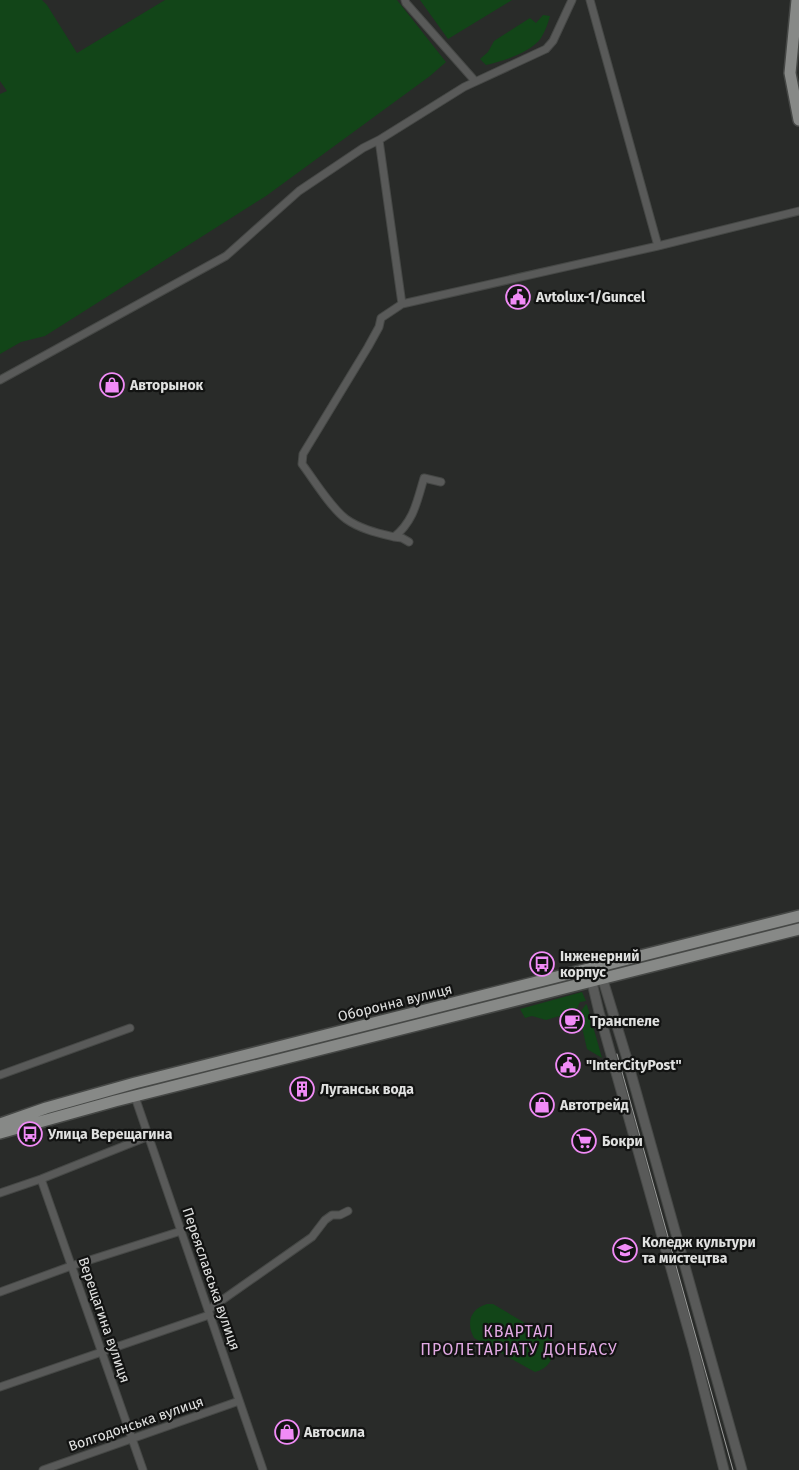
<svg xmlns="http://www.w3.org/2000/svg" width="799" height="1470" viewBox="0 0 799 1470" font-family="'Fira Sans',sans-serif">
	<rect width="100%" height="100%" fill="#292b29"/>
	<path fill="#124518" d="M0,0H42L47,5L77,53L165,0H397L446,62L430,76L266,196L45,336L21,342L0,354V94L7,91L0,81Z
		M420,0H512L448,39Z
		M543,15L550,16C548,24 545,31 541,38C530,53 503,61 486,65L480,59L488,52L494,41L530,18L536,23Z
		M582,992L586,1001L580,1002L576,1011L546,1020L532,1016L525,1018L520,1009Z
		M586,1004L587,1005L602,1058L587,1049L579,1014Z
		M487,1304H493L552,1339C555,1354 552,1368 535,1372L474,1338C466,1323 470,1309 487,1304Z"/>
	<g fill="none" stroke-linecap="round" stroke-linejoin="round">
		<g stroke="#464846" stroke-width="9">
			<path id="minor" d="M405,0L406,3L475,81
				M590,0L658,246
				M379,140L402,304
				M0,380L226,256L299,191L363,148L379,140L464,87L546,49L553,41L572,0
				M441,482L424,478C417,501 414,521 394,537C378,533 360,529 346,519C331,508 314,480 302,464L303,454L368,347L379,327L381,318L402,304L658,246L799,211
				M394,537L402,538L409,542
				M0,1075L130,1028
				M135,1097L263,1470
				M41,1179L143,1470
				M0,1193L41,1179L149,1136
				M0,1292L71,1266L181,1231
				M208,1310L312,1237L325,1220L332,1215H340L348,1211
				M0,1387L209,1315
				M43,1470L239,1401"/>
		</g>
		<g stroke="#464846" stroke-width="11">
			<path id="tertiary" d="M599,967L627,1059L742,1470
				M589,970L599,1012L693,1347L724,1470"/>
		</g>
		<g stroke="#464846" stroke-width="14">
			<path id="primary" d="M797,0L790,73L799,120
				M0,1124L46,1108L135,1083L799,916
				M0,1133L115,1101L799,929"/>
		</g>
		<use href="#minor" stroke="#595a59" stroke-width="7"/>
		<use href="#tertiary" stroke="#595a59" stroke-width="9"/>
		<use href="#primary" stroke="#878987" stroke-width="11"/>
		<path stroke="#9c9d9c" stroke-width="1" d="M617,1054L733,1470"/>
	</g>
	<defs>
		<g id="civic-ring" transform="scale(1.25)"><circle r="9.5" fill="#121312" stroke="#f08bf6" stroke-width="1.5"/><path d="M-.6-6.5H3V-4.5H.6V-3L4-1V1h2V6H-6V1h2V-1L-.6-3ZM-1.2 2.5V6h2.4V2.5Z" fill="#f08bf6"/></g>
		<g id="shop-ring" transform="scale(1.25)"><circle r="9.5" fill="#121312" stroke="#f08bf6" stroke-width="1.5"/><path d="M-5-2.5h2.3a2.7 3.5 0 0 1 5.4 0H5L5.5 6h-11ZM-1.5-2.5h3a1.5 2.3 0 0 0-3 0Z" fill="#f08bf6"/></g>
		<g id="bus-ring" transform="scale(1.25)"><circle r="9.5" fill="#121312" stroke="#f08bf6" stroke-width="1.5"/><path d="M-5-6H5V4H4V6H2V4H-2V6H-4V4H-5ZM-3.5-4V0h7V-4ZM-3.5 1.2v1.5H-2V1.2ZM2 1.2v1.5H3.5V1.2Z" fill="#f08bf6"/></g>
		<g id="cafe-ring" transform="scale(1.25)"><circle r="9.5" fill="#121312" stroke="#f08bf6" stroke-width="1.5"/><path d="M-5.5-4.5H6V0H3Q3 3.5 0 3.5H-2.5Q-5.5 3.5-5.5 0ZM3-3.2v2h1.7v-2ZM-6 4.5H4V6H-6Z" fill="#f08bf6"/></g>
		<g id="building-ring" transform="scale(1.25)"><circle r="9.5" fill="#121312" stroke="#f08bf6" stroke-width="1.5"/><path d="M-4-6H4V6H1V3H-1V6H-4ZM-2.5-4.3h1.7v1.8h-1.7ZM.8-4.3h1.7v1.8H.8ZM-2.5-1h1.7V.8h-1.7ZM.8-1h1.7V.8H.8Z" fill="#f08bf6"/></g>
		<g id="supermarket-ring" transform="scale(1.25)"><circle r="9.5" fill="#121312" stroke="#f08bf6" stroke-width="1.5"/><path d="M-6-5.5h2.5l.6 2H6L4.5 2H-2.5L-4.4-4H-6ZM-1.5 3.2a1.3 1.3 0 1 0 .1 0ZM3 3.2a1.3 1.3 0 1 0 .1 0Z" fill="#f08bf6"/></g>
		<g id="university-ring" transform="scale(1.25)"><circle r="9.5" fill="#121312" stroke="#f08bf6" stroke-width="1.5"/><path d="M0-5L7-2L0 1L-7-2ZM-4 1L0 2.5L4 1V4Q0 6-4 4Z" fill="#f08bf6"/></g>
	</defs>
	<g fill-rule="evenodd">
		<use href="#civic-ring" x="518" y="297"/>
		<use href="#shop-ring" x="112" y="385"/>
		<use href="#bus-ring" x="542" y="964"/>
		<use href="#cafe-ring" x="572" y="1021"/>
		<use href="#civic-ring" x="568" y="1065"/>
		<use href="#building-ring" x="302" y="1089"/>
		<use href="#shop-ring" x="542" y="1105"/>
		<use href="#bus-ring" x="30" y="1134"/>
		<use href="#supermarket-ring" x="584" y="1141"/>
		<use href="#university-ring" x="625" y="1250"/>
		<use href="#shop-ring" x="287" y="1432"/>
	</g>
	<g text-anchor="middle" dominant-baseline="central" stroke-width="4.5" stroke-linejoin="round" paint-order="stroke">
		<g font-size="14" font-weight="bold" fill="#e0e1e0" stroke="#121312" text-anchor="start">
			<text x="536" y="297">Avtolux-1/Guncel</text>
			<text x="130" y="385">Авторынок</text>
			<text x="560" y="956">Інженерний<tspan x="560" dy="16">корпус</tspan></text>
			<text x="590" y="1021">Транспеле</text>
			<text x="586" y="1065">"InterCityPost"</text>
			<text x="320" y="1089">Луганськ вода</text>
			<text x="560" y="1105">Автотрейд</text>
			<text x="48" y="1134">Улица Верещагина</text>
			<text x="602" y="1141">Бокри</text>
			<text x="642" y="1242">Коледж культури<tspan x="642" dy="16">та мистецтва</tspan></text>
			<text x="304" y="1432">Автосила</text>
		</g>
		<g font-size="14" fill="#e0e1e0" stroke="#121312">
			<text transform="translate(395 1003) rotate(-14)">Оборонна вулиця</text>
			<text transform="translate(211 1279) rotate(71)">Переяславська вулиця</text>
			<text transform="translate(104 1320) rotate(71)">Верещагина вулиця</text>
			<text transform="translate(136 1424) rotate(-19)">Волгодонська вулиця</text>
		</g>
		<g font-size="16" letter-spacing="1" fill="#e1a9e3" stroke="#121312">
			<text x="519" y="1331">КВАРТАЛ<tspan x="519" dy="18">ПРОЛЕТАРІАТУ ДОНБАСУ</tspan></text>
		</g>
	</g>
</svg>
